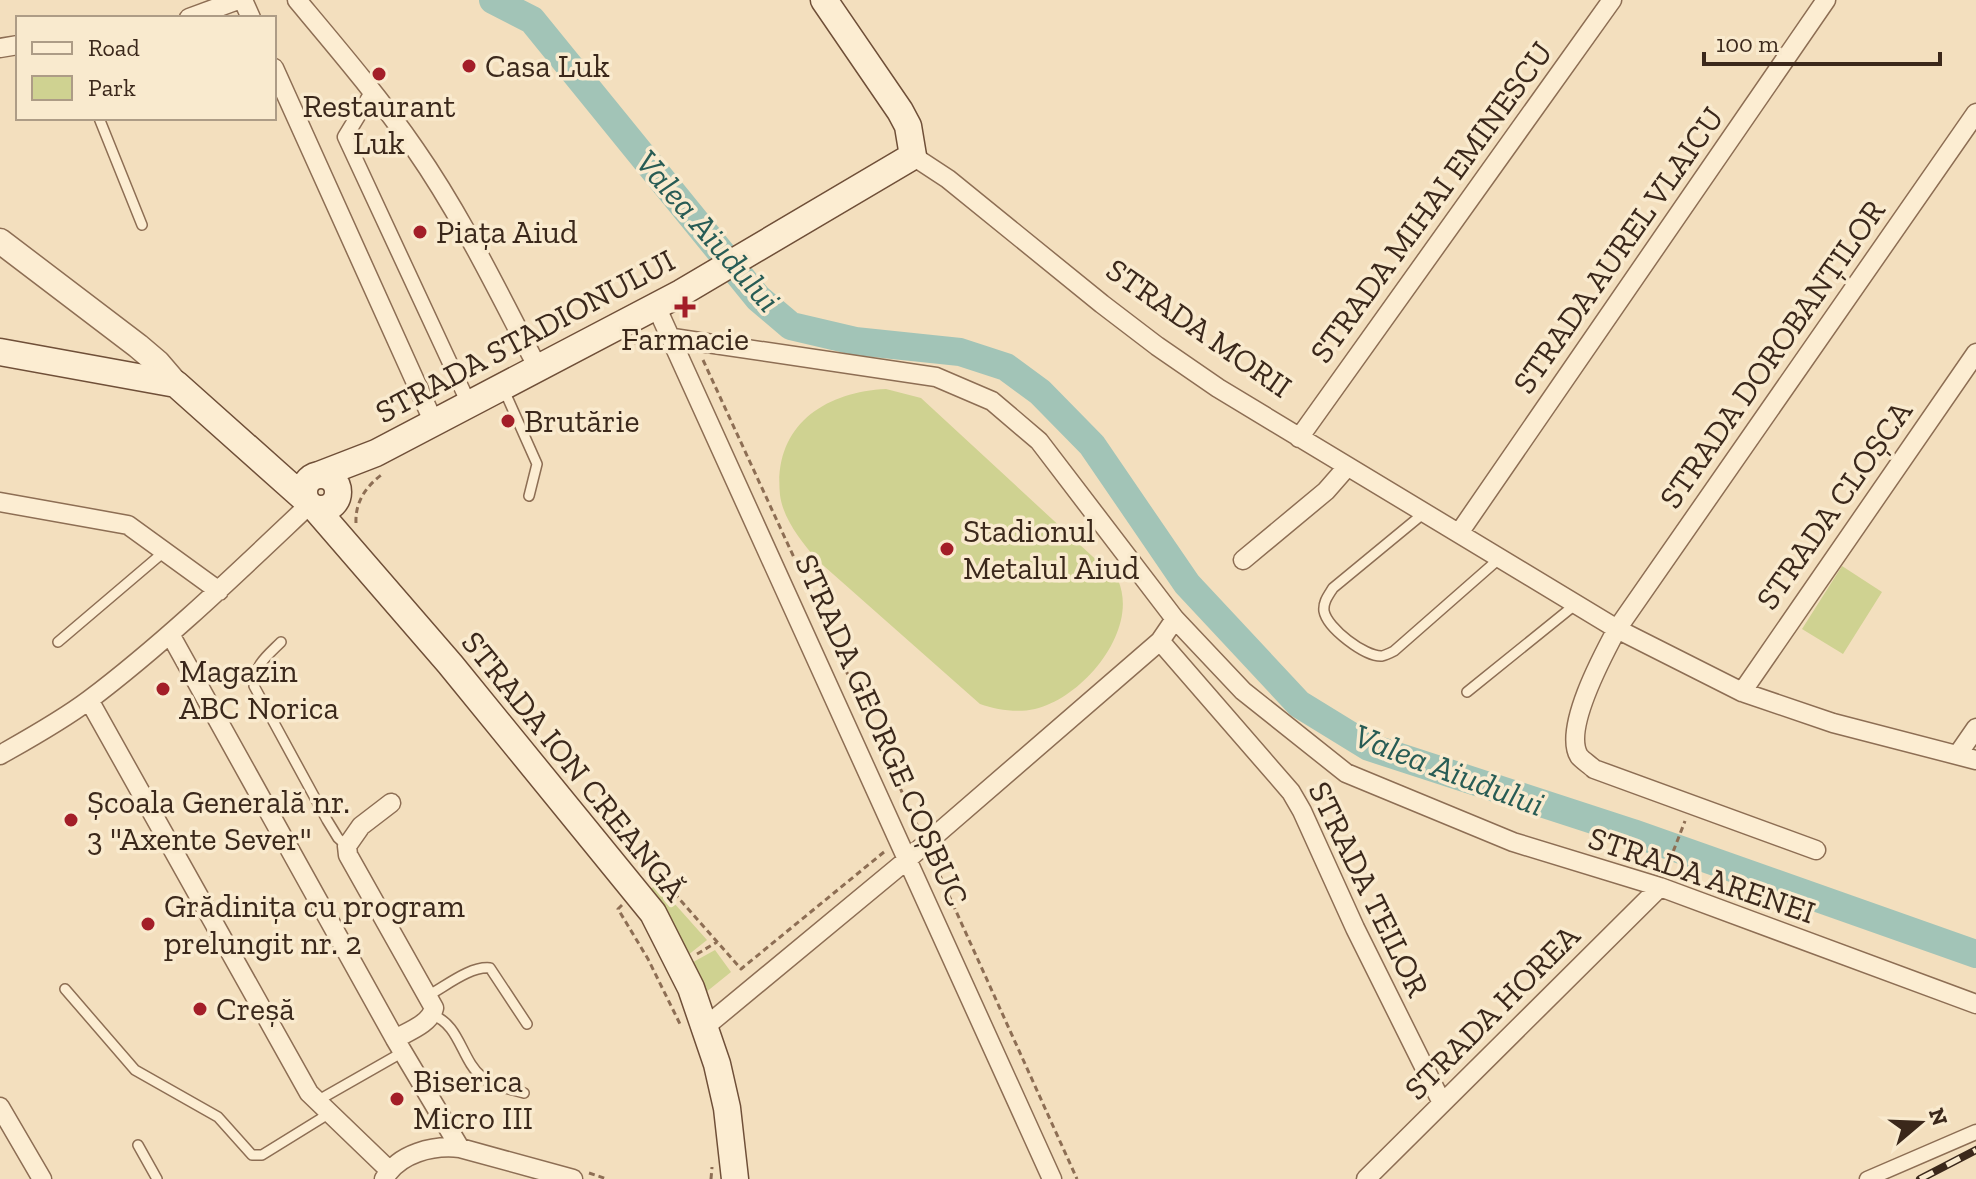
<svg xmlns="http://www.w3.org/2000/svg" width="1976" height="1179" viewBox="0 0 1976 1179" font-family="'Zilla Slab',serif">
	<rect width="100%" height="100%" fill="#f3dfbe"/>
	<path fill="#cfd291" d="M886,389L921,398L1118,580C1140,630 1083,698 1035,709C1017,713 997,710 980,704L816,559C802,542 783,519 780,495C773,426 824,392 886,389Z
		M1842,566L1882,592L1843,654L1802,629Z
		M657,884L707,940L683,959L647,892Z
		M715,950L731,972L700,997L686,966Z"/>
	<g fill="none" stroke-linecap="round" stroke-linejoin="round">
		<path stroke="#a2c4b7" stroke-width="28" d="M493,0L532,20L758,298L791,326L855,341L960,352L1006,367L1040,392L1092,445L1187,584L1299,704L1369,747L1633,833L1976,954"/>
		<g stroke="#8d6e54" stroke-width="12">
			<path id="service" d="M99,118L142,225
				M504,390L537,464L529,496
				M1424,513L1333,588C1328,596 1323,602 1324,611C1327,628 1365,657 1382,656C1386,655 1390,653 1394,651L1500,558
				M58,642L165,551
				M281,642C267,656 254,665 254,686L327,820L338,838L347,846
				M1467,692L1576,604
				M65,989L135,1070L218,1117L252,1155H262L330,1113
				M429,995C446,986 470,966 490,968L527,1024
				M432,1015C460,1024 461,1060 482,1077C493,1086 510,1089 524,1093
				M317,1101L403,1052
				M138,1145L157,1179"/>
		</g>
		<g stroke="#8d6e54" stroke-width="17">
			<path id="pedestrian" d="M373,91L345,137L469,404
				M1867,1179L1976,1132"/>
		</g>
		<g stroke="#8d6e54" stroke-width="21">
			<path id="minor" d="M243,0L251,18
				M297,0C338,49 379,97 415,149C463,218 499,294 538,368
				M189,18L238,0
				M0,48L18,45
				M274,68L434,423
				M913,156L948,179L1102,304L1157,346L1218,388L1617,629L1742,692L1833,723L1976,760
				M656,306L1052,1179
				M673,338L936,377L992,401L1039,441L1175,619L1243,691L1346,773L1513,842L1660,887L1976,1004
				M1299,438L1612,0
				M0,502L128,525L219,591
				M1459,533L1826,0
				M1243,560L1326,491L1347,467
				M170,634L395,1039L460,1148L573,1179
				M1160,641L1291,792L1302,811L1355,928L1442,1103
				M1742,692L1976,353
				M89,700L309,1093L389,1170
				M1958,754L1976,728
				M0,755C30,738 61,721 89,700C167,641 238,572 309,505
				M391,803L361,826L347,846L348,855L434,1008C430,1024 409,1031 395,1039
				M1816,850L1594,769C1590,765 1582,760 1579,756C1563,729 1603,655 1617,629L1976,113
				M705,1027L908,859L1160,641L1175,619
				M0,1107L42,1179
				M384,1179C399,1153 433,1145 460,1148
				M1366,1179L1660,887"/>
		</g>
		<g stroke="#8d6e54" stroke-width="27">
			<path id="tertiary" d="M0,241L138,346L158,363L176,384"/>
		</g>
		<g stroke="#6f4f38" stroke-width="29">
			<path id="secondary" d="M0,352L176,384L305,499
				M319,475L376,453L681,293L913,156L908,126L900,111L824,0
				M304 492a17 17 0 1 1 34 0a17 17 0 1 1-34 0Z
				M315,508L450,664L653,913L691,988L717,1064L727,1108L735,1179"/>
		</g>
		<path stroke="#8d6e54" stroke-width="3" stroke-dasharray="6 4" stroke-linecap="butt" d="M625,348L651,335
			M703,360L919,829
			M356,523C355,501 367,485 384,473
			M932,858L1077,1179
			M1666,870L1685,821
			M653,880L659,876L741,969L884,852
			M622,905L618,909L648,959L680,1024
			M697,954L717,942
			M589,1173L607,1179
			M711,1179L712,1167"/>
		<use href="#service" stroke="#fcedd2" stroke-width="9"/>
		<use href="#pedestrian" stroke="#fcedd2" stroke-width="14"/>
		<use href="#minor" stroke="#fcedd2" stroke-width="18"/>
		<use href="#tertiary" stroke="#fcedd2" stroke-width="24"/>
		<use href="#secondary" stroke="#fcedd2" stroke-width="26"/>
		<g stroke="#3b281b" stroke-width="8">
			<path id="rail" d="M1920,1179L1976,1150"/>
		</g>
		<use href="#rail" stroke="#f9eace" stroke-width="5" stroke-dasharray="15" stroke-linecap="butt"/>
	</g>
	<g fill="#a31e28" stroke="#f9eace" stroke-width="3">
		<circle cx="469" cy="66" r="8"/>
		<circle cx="379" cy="74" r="8"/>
		<circle cx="420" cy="232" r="8"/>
		<path d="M681 295h8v8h8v8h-8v8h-8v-8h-8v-8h8z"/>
		<circle cx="508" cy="421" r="8"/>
		<circle cx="947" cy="549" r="8"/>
		<circle cx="163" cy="689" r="8"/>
		<circle cx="71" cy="820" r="8"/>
		<circle cx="148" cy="924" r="8"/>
		<circle cx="200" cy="1009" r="8"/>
		<circle cx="397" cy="1099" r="8"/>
	</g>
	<g text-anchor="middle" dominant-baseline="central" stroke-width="7" stroke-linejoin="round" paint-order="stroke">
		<g font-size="32" fill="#3b281b" stroke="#f9eace" text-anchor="start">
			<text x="485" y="66">Casa Luk</text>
			<text x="379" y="106" text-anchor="middle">Restaurant<tspan x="379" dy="37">Luk</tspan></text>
			<text x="436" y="232">Piața Aiud</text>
			<text x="685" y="339" text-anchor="middle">Farmacie</text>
			<text x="524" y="421">Brutărie</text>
			<text x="963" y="531">Stadionul<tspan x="963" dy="37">Metalul Aiud</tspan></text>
			<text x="179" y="671">Magazin<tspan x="179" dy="37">ABC Norica</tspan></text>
			<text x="87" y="802">Școala Generală nr.<tspan x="87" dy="37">3 "Axente Sever"</tspan></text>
			<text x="164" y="906">Grădinița cu program<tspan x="164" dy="37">prelungit nr. 2</tspan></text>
			<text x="216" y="1009">Creșă</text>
			<text x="413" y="1081">Biserica<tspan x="413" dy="37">Micro III</tspan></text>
		</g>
		<g font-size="32" fill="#3b281b" stroke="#f9eace">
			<text transform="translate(1431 202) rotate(-54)">STRADA MIHAI EMINESCU</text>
			<text transform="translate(1618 250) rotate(-55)">STRADA AUREL VLAICU</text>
			<text transform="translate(1199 328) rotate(35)">STRADA MORII</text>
			<text transform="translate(525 336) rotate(-28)">STRADA STADIONULUI</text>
			<text transform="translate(1772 354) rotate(-55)">STRADA DOROBANȚILOR</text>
			<text transform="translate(1834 505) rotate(-55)">STRADA CLOȘCA</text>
			<text transform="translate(882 730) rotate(66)">STRADA GEORGE COȘBUC</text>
			<text transform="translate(574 766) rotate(51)">STRADA ION CREANGĂ</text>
			<text transform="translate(1702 875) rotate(19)">STRADA ARENEI</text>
			<text transform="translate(1369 889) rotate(64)">STRADA TEILOR</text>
			<text transform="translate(1492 1012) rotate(-45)">STRADA HOREA</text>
		</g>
		<g font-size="34" font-style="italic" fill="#285c55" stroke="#f9eace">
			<text transform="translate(708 231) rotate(49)">Valea Aiudului</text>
			<text transform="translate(1449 770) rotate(21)">Valea Aiudului</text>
		</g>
	</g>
	<rect x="16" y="16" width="260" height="104" fill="#f9eace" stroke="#ad9c86" stroke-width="2"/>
	<rect x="32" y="42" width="40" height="12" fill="#fcedd2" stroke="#ad9c86" stroke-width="2"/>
	<text x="88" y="56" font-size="24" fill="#3b281b">Road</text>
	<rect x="32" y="76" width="40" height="24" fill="#cfd291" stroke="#ad9c86" stroke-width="2"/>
	<text x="88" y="96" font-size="24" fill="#3b281b">Park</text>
	<g transform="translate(1920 1123) rotate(71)" stroke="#f9eace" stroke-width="6" paint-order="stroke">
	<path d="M0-6L14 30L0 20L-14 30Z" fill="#3b281b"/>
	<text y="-12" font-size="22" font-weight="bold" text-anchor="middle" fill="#3b281b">N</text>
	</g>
	<path d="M1704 52v12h236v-12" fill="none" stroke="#3b281b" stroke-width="4"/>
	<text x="1716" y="52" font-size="24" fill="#3b281b" stroke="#f9eace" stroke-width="6" paint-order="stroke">100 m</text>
</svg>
